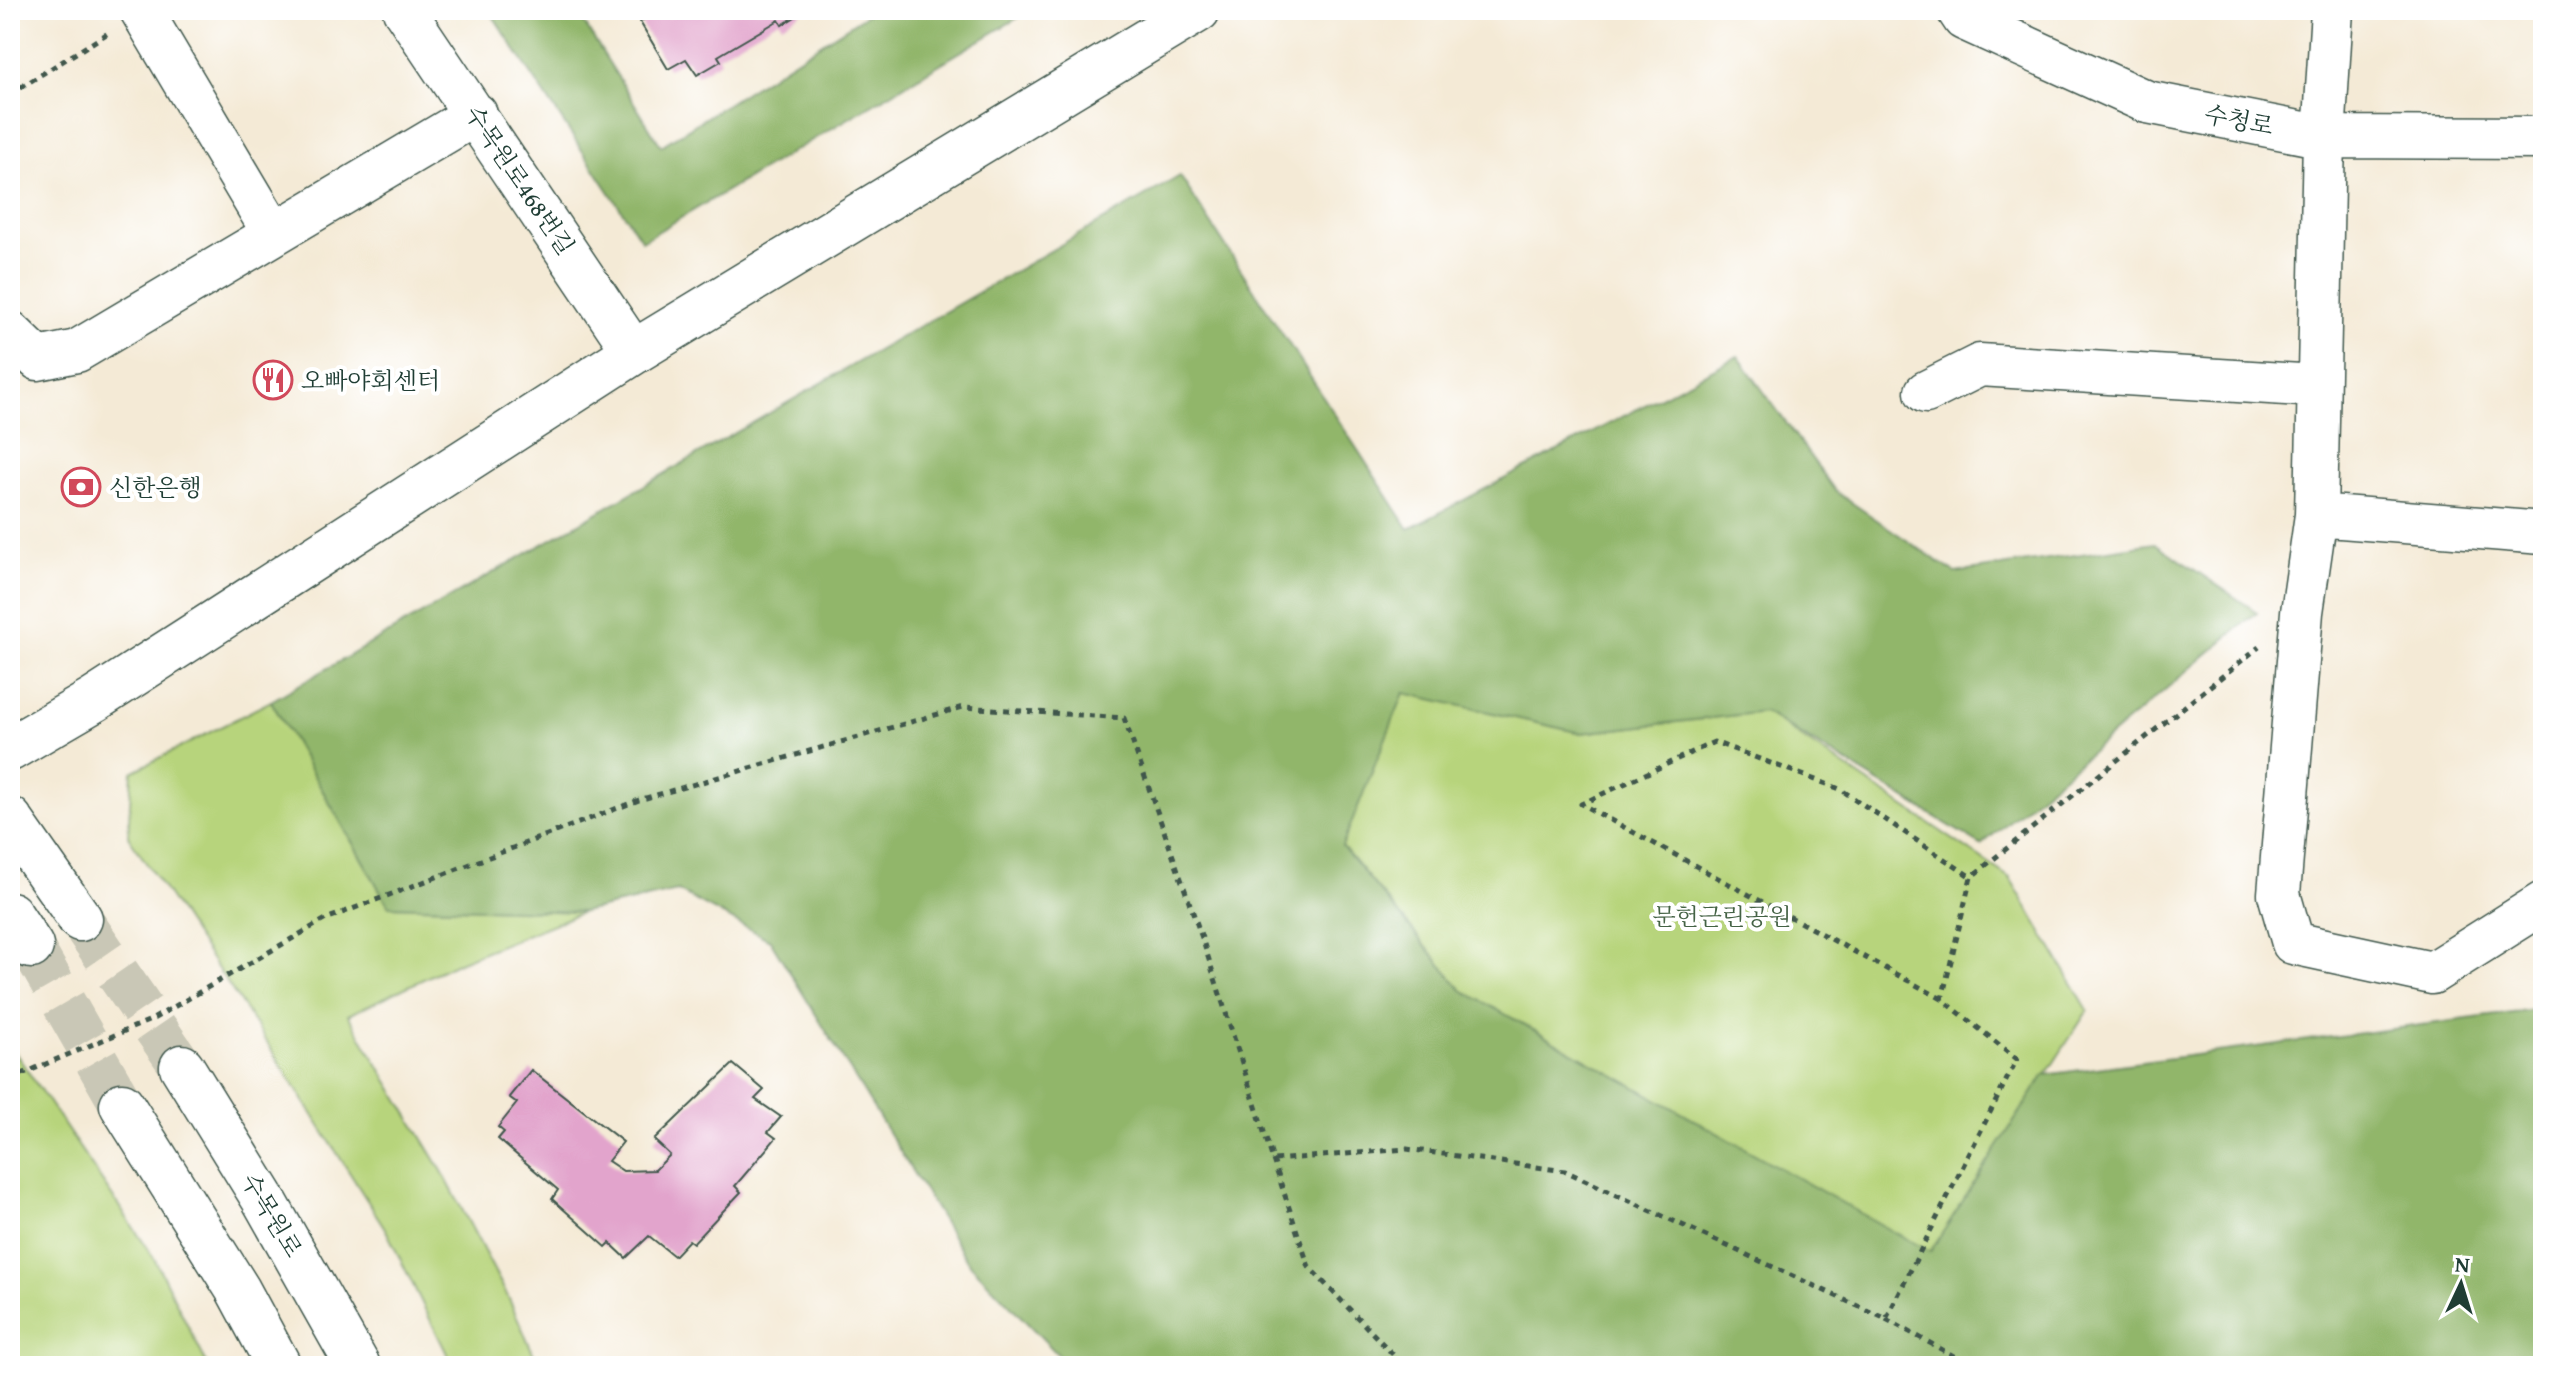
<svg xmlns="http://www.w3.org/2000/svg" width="2553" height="1376" viewBox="0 0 2553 1376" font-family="'Gentium Book Plus','Noto Serif KR',serif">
	<rect width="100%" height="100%" fill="#fff"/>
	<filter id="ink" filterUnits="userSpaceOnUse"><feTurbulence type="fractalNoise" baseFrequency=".0125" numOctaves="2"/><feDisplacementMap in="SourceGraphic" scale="16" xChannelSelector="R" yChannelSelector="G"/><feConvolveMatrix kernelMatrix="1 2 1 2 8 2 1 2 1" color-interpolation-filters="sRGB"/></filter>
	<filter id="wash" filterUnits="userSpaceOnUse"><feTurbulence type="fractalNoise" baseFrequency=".006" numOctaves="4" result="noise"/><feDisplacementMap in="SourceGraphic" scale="32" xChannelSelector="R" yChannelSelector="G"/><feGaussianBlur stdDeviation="1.8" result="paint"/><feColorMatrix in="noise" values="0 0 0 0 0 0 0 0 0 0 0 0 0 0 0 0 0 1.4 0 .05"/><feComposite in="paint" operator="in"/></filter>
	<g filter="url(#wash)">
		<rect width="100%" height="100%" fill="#f4ead6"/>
		<path fill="#b7d47b" stroke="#6b8858" stroke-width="2" d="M1404,692L1581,733L1764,712L2010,878L2088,1010L1930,1253L1462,990L1342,846Z
			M271,701L389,906L583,912L461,961L348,1015L442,1171L509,1299L539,1366H453L386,1230L255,1024L128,836L132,772Z
			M10,1045L154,1258L208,1366H10Z"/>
		<path fill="#91b66b" stroke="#587a50" stroke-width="2" d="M489,10H576L661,146L874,10H1031L642,241Z
			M1180,176L1409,529L1738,356L1836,492L1955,573L2155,543L2257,612L1981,845L1764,712L1581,733L1404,693L1342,846L1462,990L1930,1252L2044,1075L2543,1009V1366H1069L968,1262L770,940L678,891L583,912L389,906L271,701Z"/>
		<g id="blocks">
			<path fill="#e2a4cc" d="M659,10H664L669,18L682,10H806L782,25L779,20L718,56L721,61L697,75L686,59L668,69L640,22Z
				M733,1064L764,1090L755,1099L781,1117L768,1132L776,1138L735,1186L741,1192L693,1243L689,1240L674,1256L649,1236L626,1258L610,1243L606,1247L552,1199L558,1190L498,1139L504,1132L498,1127L517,1103L509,1097L531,1070L623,1142L608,1161L623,1171L655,1170L670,1155L654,1140Z"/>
		</g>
	</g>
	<g filter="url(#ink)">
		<use href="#blocks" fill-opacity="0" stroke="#3f574c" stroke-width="2"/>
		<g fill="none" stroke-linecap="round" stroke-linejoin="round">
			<path stroke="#c9c7b6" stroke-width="44" stroke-dasharray="44 22" stroke-linecap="butt" d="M80,919L182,1067
				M31,946L122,1105"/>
			<g stroke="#3f574c" stroke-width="45">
				<path id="street" d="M141,10L274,234
					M404,10L634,352
					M1958,10L1964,19L2147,102L2324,137L2543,138
					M2332,10L2324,137L2316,515L2302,612L2279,894L2293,943L2432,973L2543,903
					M10,332L38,359L77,351L476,114
					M1926,392L1980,365L2317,386
					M2316,515L2543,533"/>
			</g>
			<g stroke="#3f574c" stroke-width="47">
				<path id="secondary" d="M10,749L94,700L634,352L1198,10
					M10,819L80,919
					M10,914L31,946
					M182,1067L263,1198L358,1366
					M122,1105L238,1290L279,1366"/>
			</g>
			<path stroke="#3f574c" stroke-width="5" stroke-dasharray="6 6" stroke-linecap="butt" d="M10,94L108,33
				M1942,999L1581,804L1714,742L1840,789L1971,877
				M10,1079L153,1019L326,919L639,800L963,707L1124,718L1202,938L1273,1160L1407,1149L1565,1171L1886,1319L2017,1059L1942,999L1971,877L2259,647
				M1273,1160L1309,1267L1404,1366
				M1886,1319L1972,1366
				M10,1361L23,1366"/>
			<use href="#street" stroke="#fff" stroke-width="42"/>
			<use href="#secondary" stroke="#fff" stroke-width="44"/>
		</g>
	</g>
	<defs>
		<g id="restaurant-ring" transform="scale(2)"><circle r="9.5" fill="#fff" stroke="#d1495b" stroke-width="1.5"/><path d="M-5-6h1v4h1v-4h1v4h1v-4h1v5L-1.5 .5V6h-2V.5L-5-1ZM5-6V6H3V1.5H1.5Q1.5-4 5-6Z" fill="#d1495b"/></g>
		<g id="bank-ring" transform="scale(2)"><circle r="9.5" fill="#fff" stroke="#d1495b" stroke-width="1.5"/><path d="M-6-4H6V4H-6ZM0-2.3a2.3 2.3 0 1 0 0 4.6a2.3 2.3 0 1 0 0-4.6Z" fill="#d1495b"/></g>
	</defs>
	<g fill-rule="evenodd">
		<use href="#restaurant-ring" x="273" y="380"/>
		<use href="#bank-ring" x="81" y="487"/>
	</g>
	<g text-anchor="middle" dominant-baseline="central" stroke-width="8" stroke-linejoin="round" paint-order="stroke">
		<g font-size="24" fill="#1f3d34" stroke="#fff">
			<text transform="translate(2239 120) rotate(11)">수청로</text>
			<text transform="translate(520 180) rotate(56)">수목원로468번길</text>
			<text transform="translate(272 1215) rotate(59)">수목원로</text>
		</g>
		<g font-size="24" fill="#1f3d34" stroke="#fff" text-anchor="start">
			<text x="301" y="380">오빠야회센터</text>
			<text x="109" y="487">신한은행</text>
		</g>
		<g font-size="24" fill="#456346" stroke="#fff">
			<text x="1722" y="916">문헌근린공원</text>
		</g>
	</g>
	<rect width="2553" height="1376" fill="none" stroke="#fff" stroke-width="40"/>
	<g transform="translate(2461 1284) rotate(4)" stroke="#ffffff" stroke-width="6" paint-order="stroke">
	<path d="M0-6L14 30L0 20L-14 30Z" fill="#1f3d34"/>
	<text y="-12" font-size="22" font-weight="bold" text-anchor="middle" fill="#1f3d34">N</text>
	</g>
</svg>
